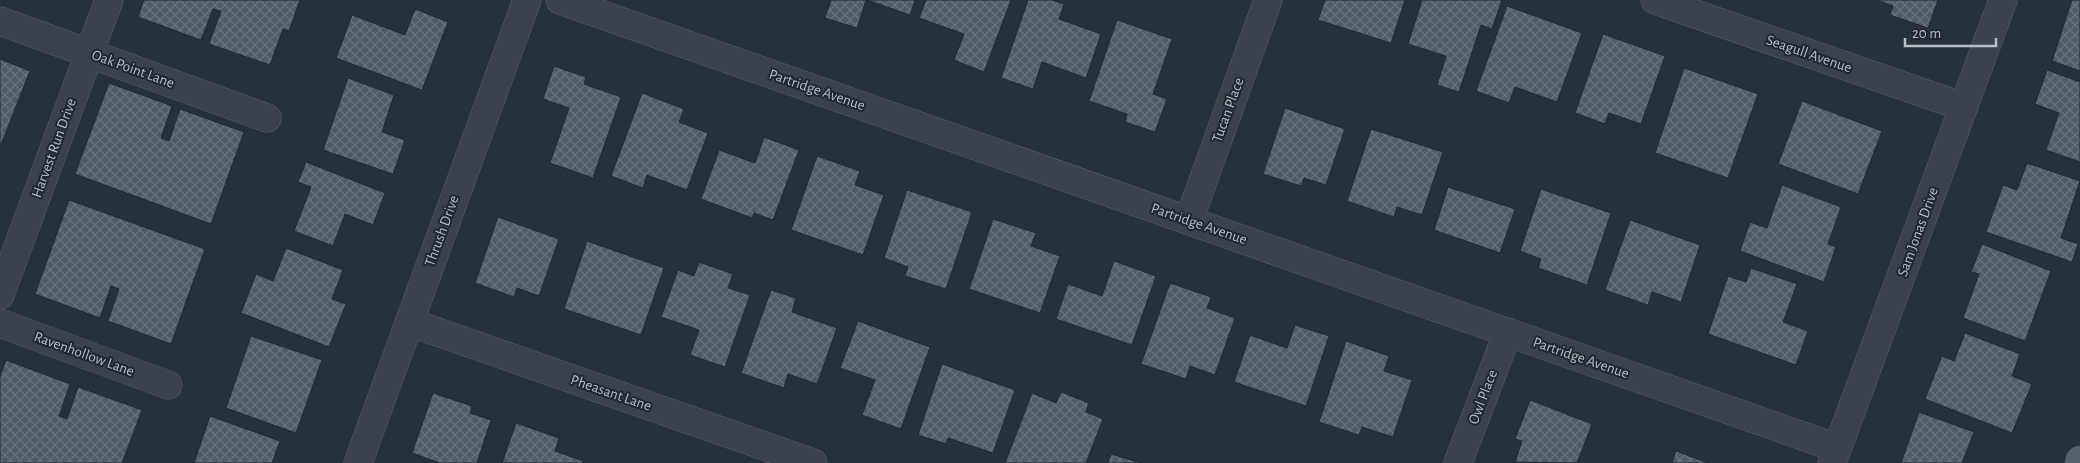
<svg xmlns="http://www.w3.org/2000/svg" width="2080" height="463" viewBox="0 0 2080 463" font-family="'Alegreya Sans',sans-serif">
	<defs>
		<pattern id="building-cross-hatch" width="8" height="8" patternUnits="userSpaceOnUse" patternTransform="scale(1.25)"><rect width="8" height="8" fill="#505c65"/><path d="M0 0l8 8M0 8l8-8" fill="none" stroke="#67727a"/></pattern>
	</defs>
	<rect width="100%" height="100%" fill="#27313a"/>
	<path fill="url(#building-cross-hatch)" stroke="#212a32" d="M144,0H300L289,31L283,29L270,65L209,44L221,11L213,9L201,40L138,17Z
		M831,0H866L857,28L825,18Z
		M867,0H915L910,15Z
		M926,0H1011L984,72L954,60L964,34L919,18Z
		M1028,0H1052L1064,4L1059,19L1101,34L1086,78L1042,62L1033,89L1001,78Z
		M1325,0H1405L1391,43L1318,20Z
		M1422,0H1502L1492,29L1481,25L1459,92L1437,85L1446,56L1408,44Z
		M1877,0H1938L1928,28L1890,15L1893,6Z
		M2072,0H2080V71L2052,61Z
		M1507,6L1582,33L1557,102L1515,87L1509,103L1476,91Z
		M415,9L448,22L422,90L336,58L352,15L405,35Z
		M1117,20L1172,39L1153,94L1167,99L1155,132L1125,122L1127,114L1089,101Z
		M1603,34L1665,56L1641,124L1609,113L1605,124L1575,113Z
		M0,59L30,71L0,147Z
		M554,66L586,77L584,84L621,97L593,178L550,163L569,108L543,99Z
		M1684,68L1758,94L1728,178L1655,153Z
		M2047,70L2080,82V162L2046,150L2059,113L2035,104Z
		M348,78L394,95L382,132L405,140L393,174L323,150Z
		M109,83L172,106L161,138L169,141L180,109L244,132L211,224L75,174Z
		M642,93L684,109L679,122L708,133L687,190L647,175L643,188L611,176Z
		M1802,101L1882,131L1858,194L1778,164Z
		M1285,108L1345,129L1326,185L1304,178L1301,186L1263,174Z
		M1371,129L1443,152L1422,215L1397,207L1394,217L1347,201Z
		M764,137L799,150L773,220L754,213L752,218L701,199L719,150L755,163Z
		M817,156L860,171L855,185L884,195L863,255L791,230Z
		M306,162L385,193L373,225L345,214L333,246L294,231L311,187L298,182Z
		M2027,163L2080,181L2061,238L2078,244L2072,262L1986,232L2003,185L2017,190Z
		M1782,185L1841,207L1828,244L1836,247L1824,282L1740,251L1750,222L1767,228Z
		M1448,187L1515,209L1500,253L1434,230Z
		M1541,189L1611,213L1587,285L1538,268L1541,259L1520,251Z
		M907,190L972,212L946,289L905,276L908,267L884,258Z
		M69,200L205,249L171,344L108,321L119,289L111,286L100,318L35,294Z
		M498,217L559,239L539,296L517,288L514,297L475,283Z
		M993,219L1036,233L1031,246L1060,256L1040,313L969,289Z
		M1630,220L1700,245L1681,302L1652,292L1648,305L1605,290Z
		M587,241L664,268L641,335L564,309Z
		M1982,244L2051,271L2025,341L1963,318L1979,274L1971,272Z
		M286,248L343,270L332,299L346,304L329,347L241,313L256,274L273,281Z
		M1114,261L1156,276L1132,345L1056,319L1068,284L1102,296Z
		M699,262L733,274L728,288L750,295L725,367L690,355L699,330L661,317L678,270L694,276Z
		M1751,268L1797,284L1783,322L1808,331L1796,365L1708,334L1728,276L1746,282Z
		M1170,283L1211,297L1207,308L1235,318L1215,375L1190,366L1186,379L1141,364Z
		M771,290L796,298L792,312L837,328L817,384L788,374L784,388L741,373Z
		M858,321L930,347L901,429L862,415L875,380L840,368Z
		M1295,325L1329,336L1306,406L1234,382L1250,335L1287,348Z
		M1965,333L2020,354L2012,376L2032,384L2012,433L1925,399L1942,356L1954,361Z
		M251,336L322,360L296,433L226,408Z
		M1346,341L1389,356L1384,371L1412,380L1393,437L1362,427L1359,435L1319,422Z
		M6,360L70,384L59,416L67,419L78,387L142,410L122,463H0V377Z
		M942,364L1015,390L993,453L948,438L946,444L918,435Z
		M1061,392L1089,403L1086,412L1103,419L1086,463H1005L1032,393L1056,403Z
		M433,393L472,406L470,413L491,420L477,463H440L412,453Z
		M1530,400L1592,424L1577,463L1515,462L1522,441L1515,439Z
		M1919,412L1974,432L1962,463H1901Z
		M210,416L280,441L272,463H194Z
		M516,423L559,438L555,451L583,461V463H502Z
		M1676,451L1708,463H1672Z
		M1111,454L1141,463H1108Z"/>
	<g fill="none" stroke-linecap="round" stroke-linejoin="round">
		<g stroke="#586169" stroke-width="29">
			<path id="minor" d="M560,0L1837,448
				M1655,0L1964,107
				M0,21L267,118
				M1189,220L1268,0
				M0,295L109,0
				M409,322L813,463
				M0,323L168,385
				M358,463L527,0
				M1458,463L1508,332
				M1832,463L2003,0"/>
		</g>
		<g stroke="#434c54" stroke-width="29">
			<path id="major" d="M2079,463L2080,460"/>
		</g>
		<use href="#minor" stroke="#3a434b" stroke-width="28"/>
		<use href="#major" stroke="#58626a" stroke-width="28"/>
	</g>
	<g text-anchor="middle" dominant-baseline="central" stroke-width="4" stroke-linejoin="round" paint-order="stroke">
		<g font-size="15" fill="#b6bec6" stroke="#1f2830">
			<text transform="translate(1809 54) rotate(19)">Seagull Avenue</text>
			<text transform="translate(133 69) rotate(20)">Oak Point Lane</text>
			<text transform="translate(817 90) rotate(19)">Partridge Avenue</text>
			<text transform="translate(1228 110) rotate(-70)">Tucan Place</text>
			<text transform="translate(54 148) rotate(-70)">Harvest Run Drive</text>
			<text transform="translate(1199 224) rotate(19)">Partridge Avenue</text>
			<text transform="translate(442 231) rotate(-70)">Thrush Drive</text>
			<text transform="translate(1918 232) rotate(-70)">Sam Jonas Drive</text>
			<text transform="translate(84 354) rotate(20)">Ravenhollow Lane</text>
			<text transform="translate(1581 358) rotate(19)">Partridge Avenue</text>
			<text transform="translate(611 393) rotate(19)">Pheasant Lane</text>
			<text transform="translate(1483 397) rotate(-69)">Owl Place</text>
		</g>
	</g>
	<path d="M1905 38v8h91v-8" fill="none" stroke="#b6bec6" stroke-width="2.5"/>
	<text x="1912" y="38" font-size="15" fill="#b6bec6" stroke="#1f2830" stroke-width="4" paint-order="stroke">20 m</text>
</svg>
